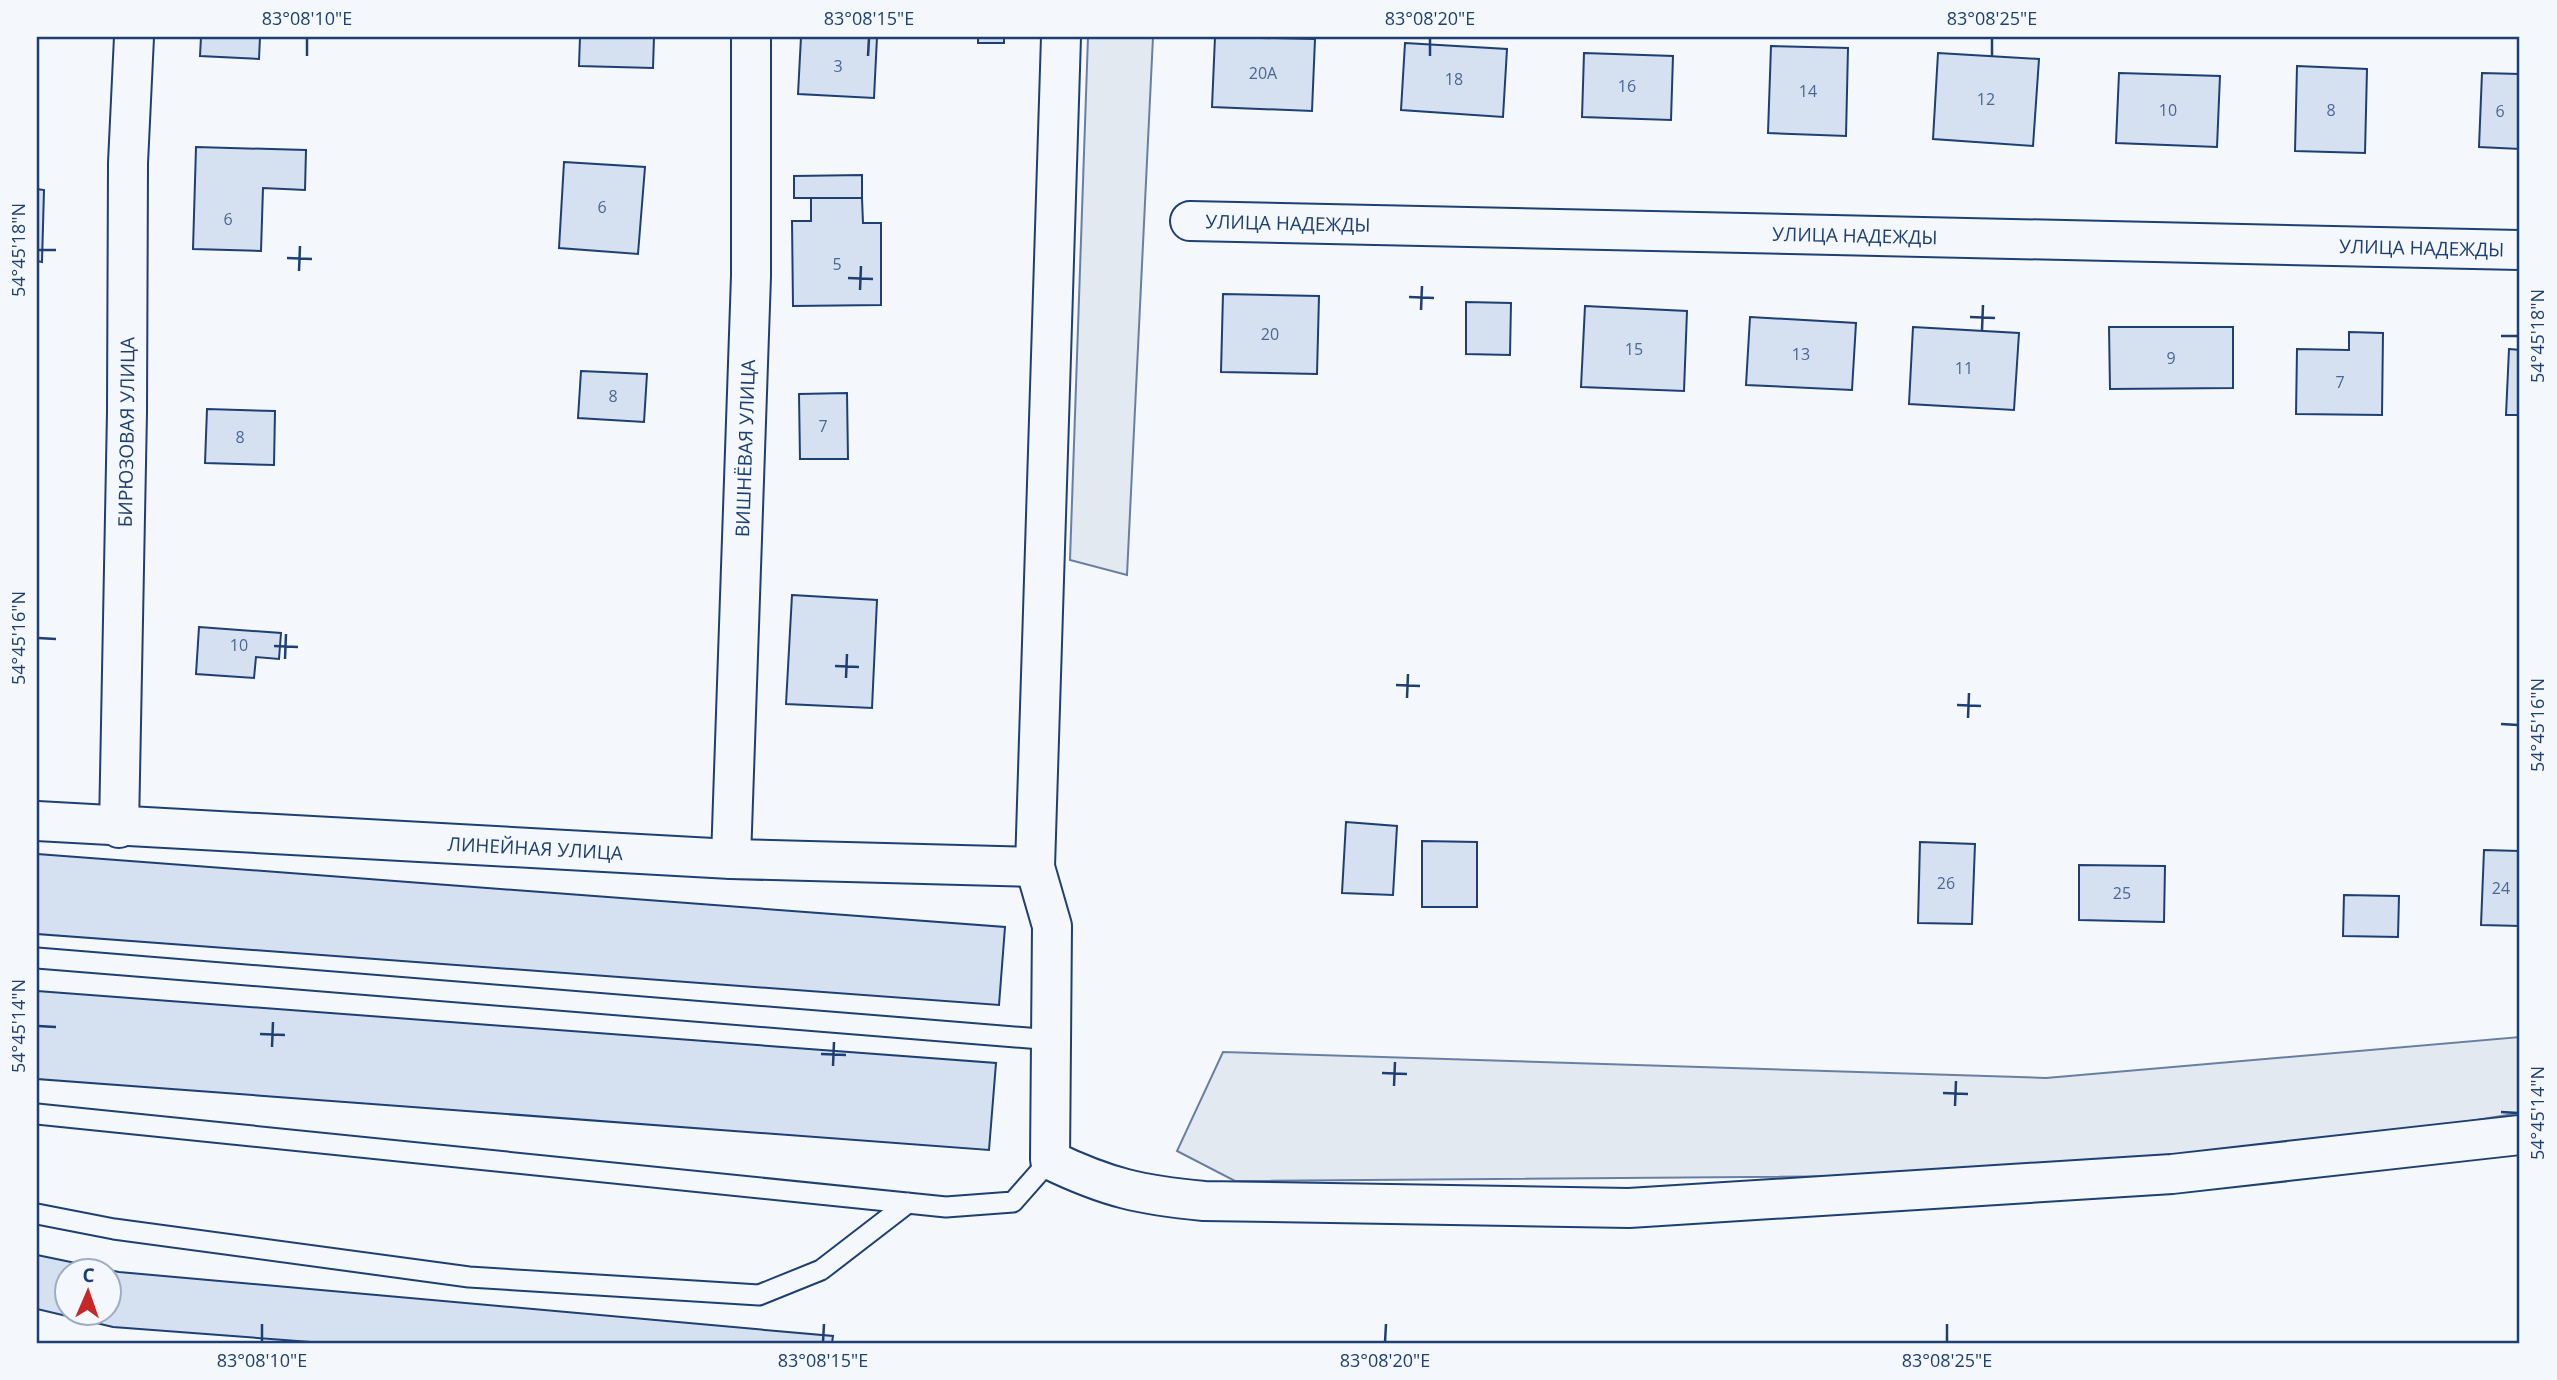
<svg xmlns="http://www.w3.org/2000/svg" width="2557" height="1380" viewBox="0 0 2557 1380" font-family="'Open Sans',sans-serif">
	<rect width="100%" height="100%" fill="#f4f7fb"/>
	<path fill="#e3e9f0" stroke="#687fa3" stroke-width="2" d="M1088,37H1153L1127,575L1070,560Z
		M2520,1037V1113L2139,1174L1235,1181L1177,1151L1223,1052L2046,1078Z"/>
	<path fill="#d5e0f0" stroke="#1d3f73" stroke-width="2" fill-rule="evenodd" d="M201,37H260L259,59L200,56Z
		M580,37H654L653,68L579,66Z
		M801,37H877L874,98L798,94Z
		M978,37H1004V43H978Z
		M1215,37L1315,39L1312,111L1212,107Z
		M1405,43L1507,49L1503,117L1401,110Z
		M1771,46L1848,48L1846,136L1768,133Z
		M1584,53L1673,56L1671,120L1582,117Z
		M1938,53L2039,59L2033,146L1933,139Z
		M2297,66L2367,69L2365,153L2295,151Z
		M2119,73L2220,76L2217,147L2116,143Z
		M2482,73L2520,74V149L2479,147Z
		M196,147L306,150L305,190L263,188L261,251L193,249Z
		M564,162L645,167L638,254L559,248Z
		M862,175V198H794V176Z
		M37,189L44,190L42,262L37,261Z
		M811,198H862L863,223H881V305L793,306L792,221H811Z
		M1223,294L1319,296L1317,374L1221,372Z
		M1466,302L1511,303L1510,355L1466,354Z
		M1585,306L1687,311L1684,391L1581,387Z
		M1750,317L1856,323L1852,390L1746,385Z
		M1913,327L2019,333L2014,410L1909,404Z
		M2109,327H2233V388L2110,389Z
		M2349,332L2383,333L2382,415L2296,414L2297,349L2349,350Z
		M2509,349L2520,350V415H2506Z
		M581,371L647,374L644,422L578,418Z
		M847,393L848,459H800L799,394Z
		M207,409L275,411L274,465L205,463Z
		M792,595L877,600L872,708L786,704Z
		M199,627L281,633L279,659L256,657L254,678L196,674Z
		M1346,822L1397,826L1393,895L1342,893Z
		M1422,841L1477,842V907H1422Z
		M1920,842L1975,844L1972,924L1918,923Z
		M2484,850L2520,851V926L2481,925Z
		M37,854L1005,927L999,1005L37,934Z
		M2079,865L2165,866L2164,922L2079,920Z
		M2344,895L2399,896L2398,937L2343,936Z
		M37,991L996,1063L989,1150L37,1079Z
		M37,1255L119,1272L833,1336L832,1343H324L113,1327L37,1309ZM66,1272H108V1314H66Z"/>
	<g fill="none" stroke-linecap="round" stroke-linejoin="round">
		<g stroke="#1d3f73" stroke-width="23">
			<path id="lane" d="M37,958L1053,1040
				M37,1114L946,1207L1013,1202L1050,1160
				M37,1214L114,1229L469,1277L759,1295L821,1270L908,1203"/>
		</g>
		<g stroke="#1d3f73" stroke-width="42">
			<g id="street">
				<path d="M1061,37L1035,867L1052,926L1050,1160C1108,1188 1141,1195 1204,1201L1629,1208L2172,1174L2520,1135"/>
				<path id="s1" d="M1190,221L2520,250"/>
				<path id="s2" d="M37,821L731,859L1035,867"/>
				<path id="s3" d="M119,828L127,412L128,163L134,37"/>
				<path id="s4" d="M731,859L751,276V37"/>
			</g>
		</g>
		<use href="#lane" stroke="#f4f7fb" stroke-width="19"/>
		<use href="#street" stroke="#f4f7fb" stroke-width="38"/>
	</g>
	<path fill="none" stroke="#1d3f73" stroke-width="2.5" d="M307,56V38M868,56L869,38M1430,56V38M1992,56V38M38,250H56M287,258L312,259M299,271L300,246M848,278L873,279M860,290L861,266M1409,297L1434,298M1421,310L1422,286M1970,317L1995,318M1982,330L1983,305M2501,336H2518M38,638L56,639M274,646L298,647M285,659L286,634M835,666L859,667M846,678L847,654M1396,685L1420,686M1407,698L1408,674M1957,705L1981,706M1968,718L1969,693M2501,724L2518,725M38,1026L56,1027M260,1034L285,1035M272,1047L273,1022M821,1054L846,1055M833,1066L834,1042M1382,1073L1407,1074M1394,1086L1395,1062M1943,1093L1968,1094M1955,1106L1956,1081M2501,1112L2518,1113M262,1342V1324M823,1342L824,1324M1385,1342L1386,1324M1947,1342V1324"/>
	<g text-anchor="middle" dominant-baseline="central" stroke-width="5" stroke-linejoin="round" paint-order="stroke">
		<g font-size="16" fill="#4b6792">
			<text x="838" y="66">3</text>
			<text x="1263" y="73">20А</text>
			<text x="1454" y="79">18</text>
			<text x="1627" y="86">16</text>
			<text x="1808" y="91">14</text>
			<text x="1986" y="99">12</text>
			<text x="2168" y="110">10</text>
			<text x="2331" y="110">8</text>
			<text x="2500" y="111">6</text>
			<text x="602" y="207">6</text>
			<text x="228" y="219">6</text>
			<text x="837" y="264">5</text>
			<text x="1270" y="334">20</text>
			<text x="1634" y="349">15</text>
			<text x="1801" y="354">13</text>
			<text x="2171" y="358">9</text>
			<text x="1964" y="368">11</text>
			<text x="2340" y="382">7</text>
			<text x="613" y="396">8</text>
			<text x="823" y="426">7</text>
			<text x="240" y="437">8</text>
			<text x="239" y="645">10</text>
			<text x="1946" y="883">26</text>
			<text x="2501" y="888">24</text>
			<text x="2122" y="893">25</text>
		</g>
		<g font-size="19" fill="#1d3f73" stroke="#f4f7fb">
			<text stroke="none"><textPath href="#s1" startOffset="98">УЛИЦА НАДЕЖДЫ</textPath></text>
			<text stroke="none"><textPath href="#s1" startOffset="665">УЛИЦА НАДЕЖДЫ</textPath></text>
			<text stroke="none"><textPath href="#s1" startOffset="1232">УЛИЦА НАДЕЖДЫ</textPath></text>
			<text stroke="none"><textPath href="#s3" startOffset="396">БИРЮЗОВАЯ УЛИЦА</textPath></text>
			<text stroke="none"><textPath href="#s4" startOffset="411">ВИШНЁВАЯ УЛИЦА</textPath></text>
			<text stroke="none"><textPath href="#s2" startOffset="499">ЛИНЕЙНАЯ УЛИЦА</textPath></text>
		</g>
	</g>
	<rect width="2557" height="1380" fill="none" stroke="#f4f7fb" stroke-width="77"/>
	<g transform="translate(88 1292) rotate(2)"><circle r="33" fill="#f4f7fb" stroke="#9eadc5" stroke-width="2"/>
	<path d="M0-5L12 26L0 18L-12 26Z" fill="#c62828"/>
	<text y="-10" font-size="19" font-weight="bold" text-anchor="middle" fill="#1d3f73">С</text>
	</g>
	<rect x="38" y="38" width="2480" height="1304" fill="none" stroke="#1d3f73" stroke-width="2.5"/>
	<g font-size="18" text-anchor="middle" fill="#1d3f73">
		<text x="307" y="25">83°08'10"E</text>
		<text x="869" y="25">83°08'15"E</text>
		<text x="1430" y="25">83°08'20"E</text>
		<text x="1992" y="25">83°08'25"E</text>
		<text transform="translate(19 250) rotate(-90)" y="6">54°45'18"N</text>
		<text transform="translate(2538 336) rotate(-90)" y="6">54°45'18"N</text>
		<text transform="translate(19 638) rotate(-90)" y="6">54°45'16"N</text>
		<text transform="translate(2538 725) rotate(-90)" y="6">54°45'16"N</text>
		<text transform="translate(19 1026) rotate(-90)" y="6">54°45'14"N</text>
		<text transform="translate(2538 1113) rotate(-90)" y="6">54°45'14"N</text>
		<text x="262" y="1367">83°08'10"E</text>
		<text x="823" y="1367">83°08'15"E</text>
		<text x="1385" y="1367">83°08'20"E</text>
		<text x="1947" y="1367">83°08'25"E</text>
	</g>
</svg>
